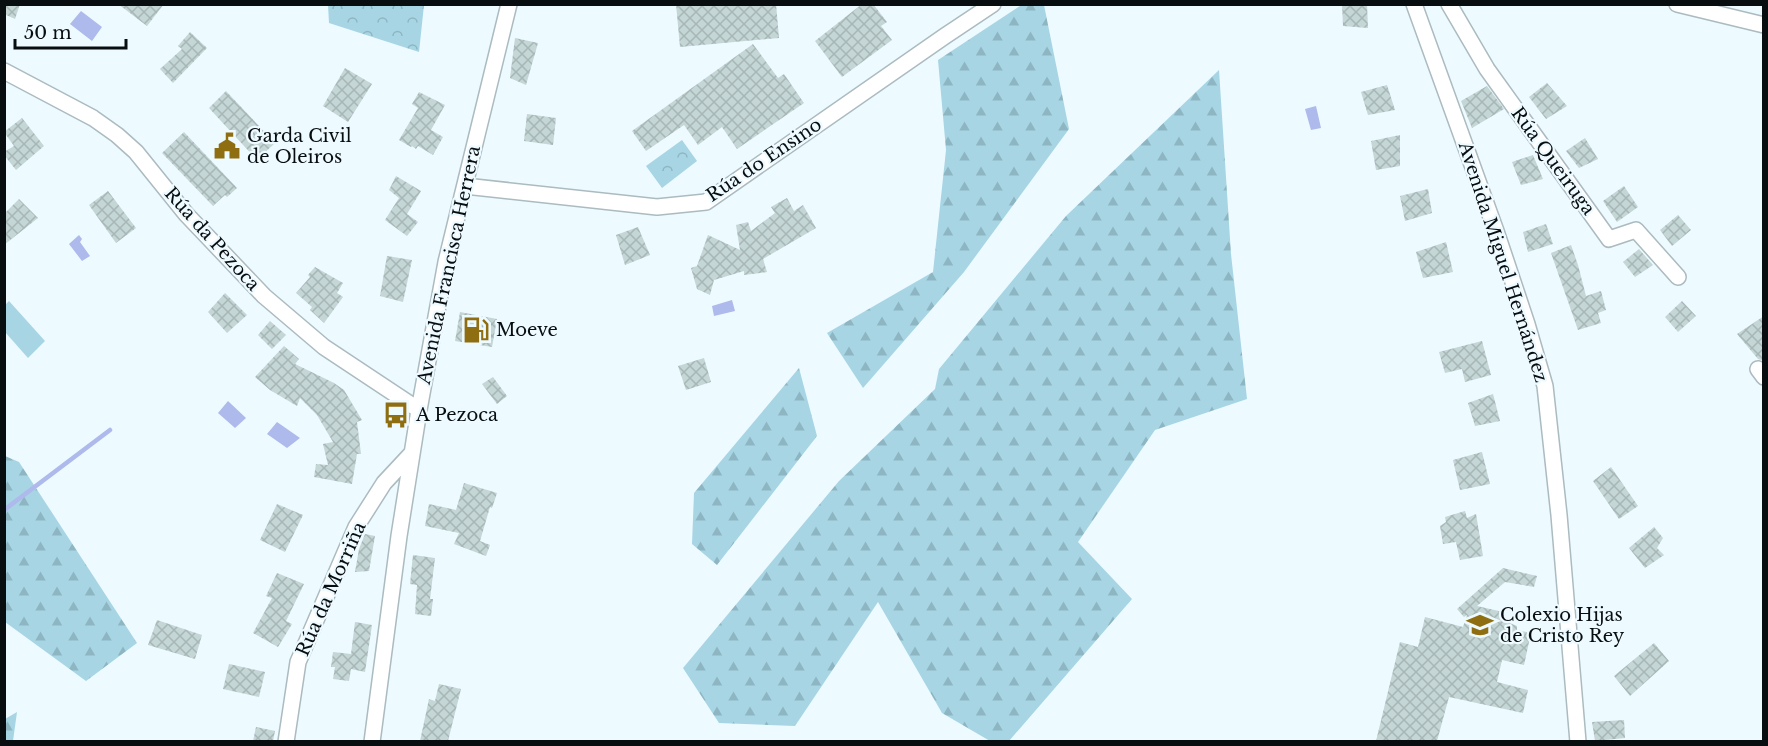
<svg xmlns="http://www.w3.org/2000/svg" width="1768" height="746" viewBox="0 0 1768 746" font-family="'Libre Baskerville',serif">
	<defs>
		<pattern id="forest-firs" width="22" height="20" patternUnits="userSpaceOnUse" patternTransform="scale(1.5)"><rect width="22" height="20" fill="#a7d5e4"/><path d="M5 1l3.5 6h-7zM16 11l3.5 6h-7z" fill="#8eb6c2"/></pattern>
		<pattern id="park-crowns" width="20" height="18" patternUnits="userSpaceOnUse" patternTransform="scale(1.5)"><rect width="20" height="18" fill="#a7d5e4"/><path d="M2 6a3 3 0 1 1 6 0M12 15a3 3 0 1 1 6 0" fill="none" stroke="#8eb6c2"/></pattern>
		<pattern id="building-cross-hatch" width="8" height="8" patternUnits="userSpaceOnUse" patternTransform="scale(1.5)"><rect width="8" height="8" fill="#c4d6d5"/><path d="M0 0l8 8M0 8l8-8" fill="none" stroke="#a7b6b6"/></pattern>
	</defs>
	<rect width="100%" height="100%" fill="#edfaff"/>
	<path fill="url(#forest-firs)" d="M1023,4L1044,5L1069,129L964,272L863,388L827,333L933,272L946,150L938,60Z
		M1219,70L1231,254L1247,399L1155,430L1078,542L1132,599L1009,741H990L942,713L878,602L795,726L719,723L683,668L839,481L935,389L939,369L1066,216Z
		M799,368L817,436L717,565L692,544L694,493Z
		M5,456L19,462L137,643L86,681L5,622Z
		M17,712L13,741H5V719Z"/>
	<path fill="url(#park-crowns)" d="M328,5H424L419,52L329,23Z
		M682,140L697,161L662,188L646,166Z"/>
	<path fill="#a7d5e4" d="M9,301L45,341L28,358L5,332V305Z"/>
	<path fill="#aeb9ec" d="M81,11L102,27L92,41L70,24Z
		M1316,106L1321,128L1311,130L1305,109Z
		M79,235L82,239L80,242L90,256L82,261L69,244Z
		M732,300L735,311L714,316L712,306Z
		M228,401L246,418L235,428L218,413Z
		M277,422L300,438L287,448L267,434Z"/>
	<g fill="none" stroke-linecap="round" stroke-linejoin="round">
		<path stroke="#aeb9ec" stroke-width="4.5" d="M4,510L110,430"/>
	</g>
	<path fill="url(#building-cross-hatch)" d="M4,4H20L15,19L4,14Z
		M118,4H164L147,26Z
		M676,4H776L779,38L680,47Z
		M862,4H873L887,22L881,26L892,40L842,77L815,41Z
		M1342,4H1367L1368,28L1343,26Z
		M190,32L207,48L173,83L160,69L182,49L178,46Z
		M515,38L538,43L526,85L510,78Z
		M753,44L778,78L784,74L804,103L737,149L722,127L698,145L684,125L646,151L632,131Z
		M345,68L372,84L348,122L323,106Z
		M1547,83L1567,106L1546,119L1529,97Z
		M1387,85L1395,110L1368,115L1361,92Z
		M1487,86L1504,109L1472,128L1461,101Z
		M226,91L275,143L257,160L209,108Z
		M419,92L445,105L431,130L443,137L433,155L418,146L416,149L412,146L411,147L399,140L418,108L412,104Z
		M527,114L556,118L553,145L524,141Z
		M22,118L44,146L16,170L4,155V152L14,146L4,132Z
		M184,132L237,188L227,197L225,195L213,206L162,153Z
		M1400,135V166L1376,170L1371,141Z
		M1585,138L1598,159L1579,168L1566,151Z
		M1533,155L1543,179L1521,185L1512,162Z
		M396,176L421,191L407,214L418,222L407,236L385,220L399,198L389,190Z
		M1624,186L1638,207L1617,222L1603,201Z
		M1428,189L1432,213L1405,221L1400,196Z
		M108,191L136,228L116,243L89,205Z
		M787,198L794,211L803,205L816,228L763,259L767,272L744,275V271L714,280L710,295L697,289L691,268L697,266L708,235L740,250L736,225L748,222L751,231L775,213L771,207Z
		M19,199L38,218L4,245V214Z
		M1678,215L1691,230L1672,246L1660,230Z
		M1546,224L1553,244L1528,252L1523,232Z
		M638,227L650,255L625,265L616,235Z
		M1446,242L1453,272L1423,278L1416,252Z
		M1571,245L1578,265L1586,296L1601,291L1606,310L1598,313L1601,323L1578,330L1551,253Z
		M1639,249L1653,265L1635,277L1623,262Z
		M387,256L412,260L403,302L380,296Z
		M315,267L343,283L337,293L343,297L324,323L310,310L312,307L296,293L310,277L308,275Z
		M225,293L247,315L227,333L208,312Z
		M1682,301L1696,316L1678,332L1665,317Z
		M460,312L497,319L492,347L455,341Z
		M1764,316V361L1758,359L1737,334Z
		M270,321L286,335L272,349L258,335Z
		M1482,341L1491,375L1465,382L1462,369L1445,373L1439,352Z
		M284,346L299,359L295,364L334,383L344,390L362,420L357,422L361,454H357L352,484L314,477L316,464L328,465L323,444L333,442L317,415L300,398L297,406L270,390L255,377Z
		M704,358L711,382L686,390L678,366Z
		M493,377L507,396L497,404L482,384Z
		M1493,394L1500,421L1475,426L1468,403Z
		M1482,452L1490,484L1460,490L1453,460Z
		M1611,467L1638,506L1619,519L1593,481Z
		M464,483L497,493L492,508L490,507L480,541L490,545L486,556L454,544L459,533L425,526L429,504L456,510Z
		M277,504L303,515L285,552L260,540Z
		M1465,511L1467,518L1476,514L1483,556L1460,560L1456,542L1443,544L1440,526L1446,522L1445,517Z
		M1654,527L1663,538L1657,548L1664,555L1645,568L1629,548Z
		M365,534L375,536L369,571L355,572L359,549Z
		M413,555L435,558L430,599H433L431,616L415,614L417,585L410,584Z
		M1503,568L1537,576L1534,587L1505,582L1477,606L1503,612L1502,620L1517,626V630L1531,633L1524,665L1502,660L1497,682L1528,690L1523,713L1449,697L1437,741H1376L1400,642L1418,647L1425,617L1463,627L1467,615L1464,617L1457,609Z
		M277,573L304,584L286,621L292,624L278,647L253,633L272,598L266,596Z
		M157,620L202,635L195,659L148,645Z
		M355,622L372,625L365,672L351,669L349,681L333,679L335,667H331L333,652L351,654Z
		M1654,643L1669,661L1630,696L1614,676Z
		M229,664L265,672L259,697L223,689Z
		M439,684L461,689L448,741H420L429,699L435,701Z
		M1624,720L1625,738L1595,741L1592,722Z
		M256,727L275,731L273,741H253Z"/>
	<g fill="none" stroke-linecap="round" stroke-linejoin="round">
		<g stroke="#abbbc0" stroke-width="18">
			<path id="minor" d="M1414,4L1496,231L1527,324L1545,386L1559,515L1578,742
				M1449,4L1487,69L1609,239L1636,230L1678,277
				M1677,4L1764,25
				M4,71L93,118L117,135L136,152L186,214L264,296L324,347L419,410
				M465,186L657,207L706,202L945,36L993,4
				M1758,369L1764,377
				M286,742L298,662L356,527L384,483L412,453
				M372,742L399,536L419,410L446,262L509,4"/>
		</g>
		<use href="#minor" stroke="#fff" stroke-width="15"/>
	</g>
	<defs>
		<g id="civic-bare" transform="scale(2.07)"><path d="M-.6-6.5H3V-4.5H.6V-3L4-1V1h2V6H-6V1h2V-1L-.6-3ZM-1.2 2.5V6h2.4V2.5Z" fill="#8f6e12" stroke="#edfaff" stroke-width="2.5" paint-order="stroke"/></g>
		<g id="fuel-bare" transform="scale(2.07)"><path d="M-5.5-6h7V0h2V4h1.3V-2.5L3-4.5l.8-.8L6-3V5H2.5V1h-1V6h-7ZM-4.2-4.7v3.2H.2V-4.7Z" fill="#8f6e12" stroke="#edfaff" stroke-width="2.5" paint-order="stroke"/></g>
		<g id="bus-bare" transform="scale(2.07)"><path d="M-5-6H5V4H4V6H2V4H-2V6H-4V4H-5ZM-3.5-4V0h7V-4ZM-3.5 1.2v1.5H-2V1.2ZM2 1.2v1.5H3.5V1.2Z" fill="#8f6e12" stroke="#edfaff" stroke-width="2.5" paint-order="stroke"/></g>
		<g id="school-bare" transform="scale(2.07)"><path d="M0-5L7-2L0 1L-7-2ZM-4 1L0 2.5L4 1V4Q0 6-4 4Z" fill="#8f6e12" stroke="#edfaff" stroke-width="2.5" paint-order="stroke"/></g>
	</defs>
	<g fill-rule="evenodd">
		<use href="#civic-bare" x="227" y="146"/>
		<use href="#fuel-bare" x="476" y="330"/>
		<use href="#bus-bare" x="396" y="415"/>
		<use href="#school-bare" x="1480" y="625"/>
	</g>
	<g text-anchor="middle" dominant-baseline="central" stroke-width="4.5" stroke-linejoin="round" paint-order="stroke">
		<g font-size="18" fill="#080d0f" stroke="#edfaff" text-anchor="start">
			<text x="247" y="136">Garda Civil<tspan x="247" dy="21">de Oleiros</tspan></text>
			<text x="496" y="330">Moeve</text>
			<text x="416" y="415">A Pezoca</text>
			<text x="1500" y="615">Colexio Hijas<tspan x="1500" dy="21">de Cristo Rey</tspan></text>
		</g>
		<g font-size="18" fill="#080d0f" stroke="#edfaff">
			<text transform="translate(764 160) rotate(-34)">Rúa do Ensino</text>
			<text transform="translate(1553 161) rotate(54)">Rúa Queiruga</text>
			<text transform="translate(212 239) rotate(48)">Rúa da Pezoca</text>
			<text transform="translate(1503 262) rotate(72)">Avenida Miguel Hernández</text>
			<text transform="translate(449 265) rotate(-78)">Avenida Francisca Herrera</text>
			<text transform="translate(331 589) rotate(-66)">Rúa da Morriña</text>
		</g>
	</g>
	<rect width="1768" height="746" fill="none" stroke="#080d0f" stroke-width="12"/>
	<path d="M15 39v9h111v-9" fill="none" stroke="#080d0f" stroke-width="3"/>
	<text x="24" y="39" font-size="18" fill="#080d0f" stroke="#edfaff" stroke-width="4.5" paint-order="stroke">50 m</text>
</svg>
